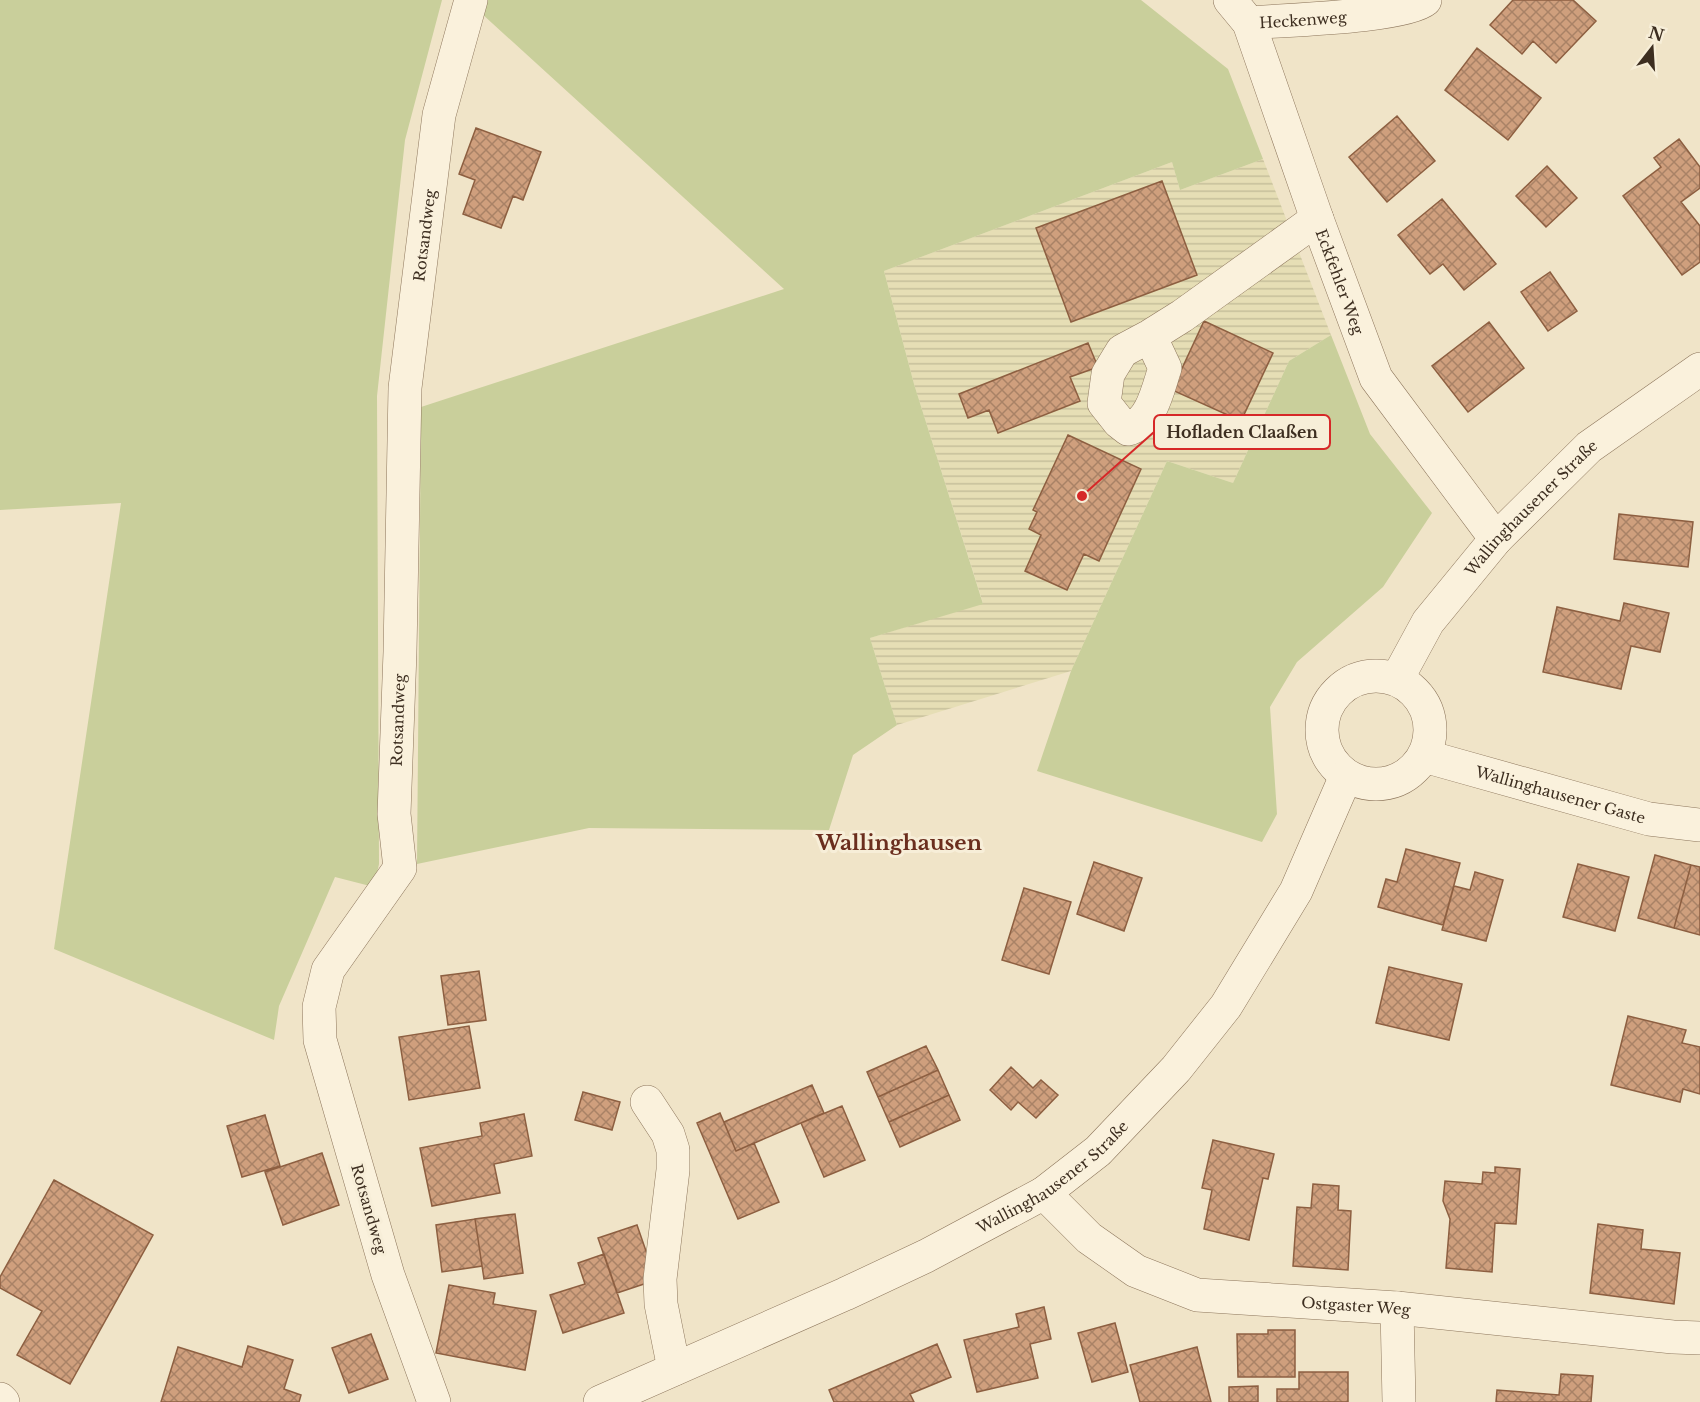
<svg xmlns="http://www.w3.org/2000/svg" width="1700" height="1402" viewBox="0 0 1700 1402" font-family="'Libre Baskerville',serif">
	<defs>
		<pattern id="farmland-rules" width="6" height="5" patternUnits="userSpaceOnUse" patternTransform="scale(1.5)"><rect width="6" height="5" fill="#e6deb5"/><path d="M0 2.5h6" fill="none" stroke="#c6bf9b"/></pattern>
		<pattern id="building-cross-hatch" width="8" height="8" patternUnits="userSpaceOnUse" patternTransform="scale(1.5)"><rect width="8" height="8" fill="#cf9f7d"/><path d="M0 0l8 8M0 8l8-8" fill="none" stroke="#a98266"/></pattern>
	</defs>
	<rect width="100%" height="100%" fill="#f0e4c8"/>
	<path fill="url(#farmland-rules)" d="M1263,159L1331,335L1289,361L1233,483L1167,461L1071,671L897,725L870,638L983,603L914,384L884,271L1172,162L1180,190Z"/>
	<path fill="#c9cf9b" d="M0,0H442L405,140L377,396L379,864L374,887L335,877L279,1006L274,1040L54,949L121,503L0,510Z
		M485,0H1141L1228,69L1263,159L1180,190L1172,162L884,271L914,384L983,604L870,638L897,725L853,755L829,830L589,828L417,864L421,407L784,289L481,13Z
		M1331,335L1370,434L1432,513L1383,587L1297,662L1270,707L1277,814L1262,842L1037,771L1071,671L1167,461L1233,483L1289,361Z"/>
	<path fill="url(#building-cross-hatch)" stroke="#8d5f41" stroke-width="1.5" d="M1513,0H1573L1596,21L1556,63L1533,41L1522,54L1490,25Z
		M1477,48L1541,98L1508,140L1445,90Z
		M1397,116L1435,161L1387,202L1349,157Z
		M476,128L541,152L523,200L513,196L501,228L463,214L475,180L459,174Z
		M1679,139L1700,167V188L1681,202L1700,226V262L1682,275L1623,196L1661,167L1654,158Z
		M1547,166L1577,198L1546,227L1516,196Z
		M1162,181L1197,275L1071,322L1036,228Z
		M1442,199L1496,264L1464,290L1443,264L1430,274L1398,235Z
		M1550,272L1577,311L1548,331L1521,292Z
		M1204,321L1273,353L1241,421L1172,390Z
		M1489,322L1524,368L1468,412L1432,366Z
		M1088,343L1098,367L1070,377L1080,401L998,433L989,410L968,418L959,394Z
		M1068,435L1141,469L1099,561L1084,554L1067,590L1025,571L1041,535L1029,529L1037,512L1033,510Z
		M1619,514L1693,522L1688,567L1614,559Z
		M1624,603L1669,613L1660,652L1631,646L1621,689L1543,672L1557,607L1620,621Z
		M1406,849L1460,863L1443,925L1378,907L1386,879L1397,882Z
		M1655,855L1691,865L1674,928L1638,918Z
		M1094,862L1142,878L1124,931L1077,914Z
		M1578,864L1629,877L1615,931L1563,917Z
		M1691,865L1700,867V935L1674,928Z
		M1475,872L1503,880L1486,941L1442,930L1454,886L1470,890Z
		M1024,888L1071,902L1049,974L1002,960Z
		M1389,967L1462,984L1449,1040L1376,1023Z
		M479,971L486,1020L448,1025L441,976Z
		M1628,1016L1686,1030L1682,1043L1700,1047V1094L1683,1089L1680,1102L1611,1085Z
		M469,1026L480,1088L409,1100L399,1037Z
		M926,1046L938,1070L878,1097L867,1072Z
		M1011,1067L1033,1088L1041,1080L1058,1095L1036,1118L1018,1102L1011,1110L990,1090Z
		M938,1070L949,1095L889,1122L878,1097Z
		M812,1085L824,1113L736,1151L724,1122Z
		M583,1092L620,1102L612,1130L575,1120Z
		M949,1095L960,1120L900,1147L889,1122Z
		M842,1106L865,1160L824,1177L801,1123Z
		M720,1113L736,1151L754,1143L779,1202L738,1219L697,1123Z
		M524,1114L532,1156L494,1164L500,1193L432,1206L420,1148L482,1136L480,1123Z
		M265,1115L280,1166L242,1177L227,1126Z
		M1213,1140L1274,1154L1268,1179L1263,1178L1249,1240L1204,1229L1212,1190L1202,1188Z
		M322,1153L339,1205L283,1225L265,1172Z
		M1495,1167L1520,1169L1516,1224L1495,1223L1492,1272L1446,1268L1450,1219L1443,1201L1445,1181L1482,1184L1483,1172L1495,1173Z
		M54,1180L153,1235L70,1384L17,1355L42,1311L0,1288V1277Z
		M1313,1184L1339,1186L1338,1210L1351,1211L1348,1270L1293,1266L1297,1207L1311,1208Z
		M515,1214L523,1273L484,1279L475,1219Z
		M475,1219L482,1266L442,1272L436,1225Z
		M1598,1224L1643,1230L1641,1249L1680,1253L1674,1304L1590,1293Z
		M637,1225L656,1280L617,1293L598,1238Z
		M604,1254L624,1313L563,1333L550,1295L585,1284L578,1263Z
		M449,1285L495,1293L493,1304L536,1311L525,1370L436,1353Z
		M1044,1307L1051,1339L1030,1344L1038,1378L977,1392L964,1340L1019,1327L1016,1314Z
		M1115,1323L1128,1372L1092,1382L1078,1333Z
		M1268,1330H1295V1377H1238L1237,1334H1268Z
		M371,1334L388,1379L349,1393L332,1348Z
		M937,1344L951,1377L910,1394L914,1402H834L829,1390Z
		M248,1346L293,1360L284,1389L301,1395L299,1402H161L178,1347L242,1367Z
		M1197,1347L1211,1402H1140L1130,1365Z
		M1299,1372H1348V1402H1277V1389H1299Z
		M1561,1374L1593,1376L1591,1402H1496L1497,1390L1559,1395Z
		M1258,1386V1402H1229V1387Z"/>
	<g fill="none" stroke-linecap="round" stroke-linejoin="round">
		<g stroke="#8d765c" stroke-width="34">
			<g id="minor">
				<path id="s1" d="M1230,0L1249,23L1317,219L1376,378L1496,539"/>
				<path id="s2" d="M1249,23C1282,20 1405,17 1425,0"/>
				<path d="M1150,336L1165,368C1158,388 1152,423 1128,429L1119,422L1104,403L1108,374L1122,351L1150,336L1182,316L1317,219"/>
				<circle cx="1376" cy="730" r="54"/>
				<path id="s3" d="M1397,679L1428,622L1496,539L1589,447L1700,369"/>
				<path id="s4" d="M1424,756L1649,819L1700,825"/>
				<path d="M647,1102L668,1134L673,1150V1170L660,1279L661,1304L674,1369"/>
				<path id="s5" d="M1044,1193L1089,1238L1136,1271L1197,1295L1397,1308L1673,1337L1700,1338"/>
				<path d="M1397,1308L1399,1402"/>
				<path d="M0,1399L3,1402"/>
				<path id="s6" d="M434,1402L388,1275L320,1040L319,1007L328,970L400,868L394,814L400,652L405,388L439,115L471,0"/>
				<path id="s7" d="M600,1402L845,1294L926,1256L1044,1193L1098,1151L1176,1069L1226,1006L1296,891L1346,776"/>
			</g>
		</g>
		<use href="#minor" stroke="#faf1dc" stroke-width="33"/>
	</g>
	<g text-anchor="middle" dominant-baseline="central" stroke-width="6" stroke-linejoin="round" paint-order="stroke">
		<g font-size="15" fill="#3d2e20" stroke="#f7eed8">
			<text stroke="none"><textPath href="#s2" startOffset="54">Heckenweg</textPath></text>
			<text stroke="none"><textPath href="#s6" startOffset="1210">Rotsandweg</textPath></text>
			<text stroke="none"><textPath href="#s1" startOffset="304">Eckfehler Weg</textPath></text>
			<text stroke="none"><textPath href="#s3" startOffset="219">Wallinghausener Straße</textPath></text>
			<text stroke="none"><textPath href="#s6" startOffset="724">Rotsandweg</textPath></text>
			<text stroke="none"><textPath href="#s4" startOffset="142">Wallinghausener Gaste</textPath></text>
			<text stroke="none"><textPath href="#s7" startOffset="507">Wallinghausener Straße</textPath></text>
			<text transform="translate(369 1209) rotate(74)">Rotsandweg</text>
			<text stroke="none"><textPath href="#s5" startOffset="346">Ostgaster Weg</textPath></text>
		</g>
		<g font-size="21" font-weight="bold" fill="#6b2e1e" stroke="#f7eed8">
			<text x="899" y="843">Wallinghausen</text>
		</g>
	</g>
	<path fill="none" stroke="#d62828" stroke-width="2" d="M1082 496L1154 432"/>
	<circle fill="#d62828" stroke="#f7eed8" stroke-width="2" cx="1082" cy="496" r="6"/>
	<rect fill="#f7eed8" stroke="#d62828" stroke-width="2" x="1154" y="415" width="176" height="34" rx="6"/>
	<g font-size="16" text-anchor="middle" font-weight="bold" fill="#3d2e20">
		<text x="1242" y="438">Hofladen Claaßen</text>
	</g>
	<g transform="translate(1652 48) rotate(17)" stroke="#f7eed8" stroke-width="4.5" paint-order="stroke">
	<path d="M0-4.5L10 22L0 15L-10 22Z" fill="#3d2e20"/>
	<text y="-9" font-size="16" font-weight="bold" text-anchor="middle" fill="#3d2e20">N</text>
	</g>
</svg>
